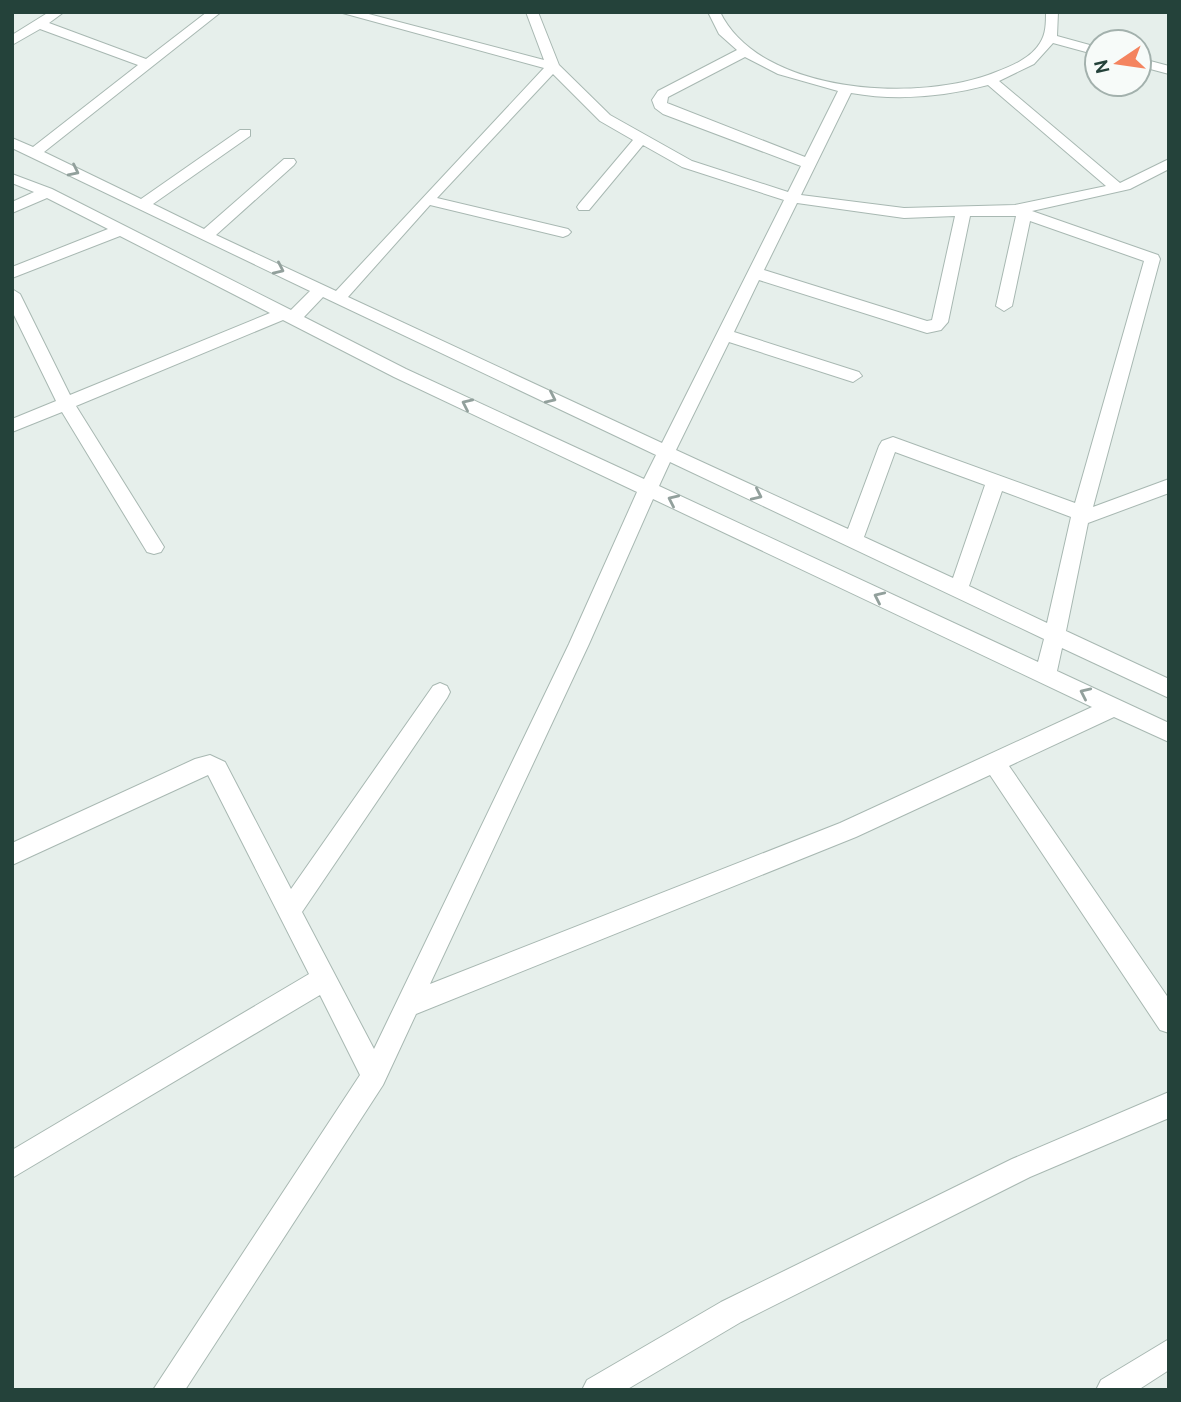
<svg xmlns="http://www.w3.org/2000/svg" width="1181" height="1402" viewBox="0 0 1181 1402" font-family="Cabin,sans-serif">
	<rect width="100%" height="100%" fill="#e6efeb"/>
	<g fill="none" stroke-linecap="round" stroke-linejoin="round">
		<g stroke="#a8b8b2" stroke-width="2">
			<path id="minor" d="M49,12H64L49,23L146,59L207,12H221L44,152L141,199L240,130H250V136L153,204L204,229L284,159H294L296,162L294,165L216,235L336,291L544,68L339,12H361L544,60L526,12H538L559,65L610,115L692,161L788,192L801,166L663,114L655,108L652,100L658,91L737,50L719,34L708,12H720C760,95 921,103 996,72C1012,66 1031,58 1040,43C1046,34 1046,23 1046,12H1058L1057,36L1097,47V55L1053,43L1034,64L999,81L1120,183L1169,159V169L1130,189L1032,211L1158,255L1160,259L1093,507L1169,479V493L1088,523L1066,631L1169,679V698L1062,648L1057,671L1169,723V742L1114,717L1009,766L1169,999V1033L1160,1030L990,775L856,837L416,1014L383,1085L185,1390H153L360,1075L320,995L12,1178V1150L309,974L208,775L12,865V843L195,759L210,755L225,762L291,889L433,686L440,683L447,686L450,692L447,698L302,912L374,1049L569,644L637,492L394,377L283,320L76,406L164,547L161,552L154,554L147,552L62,412L12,432V419L56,401L12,311V289L20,294L70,395L270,313L120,236L12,278V267L108,229L47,198L12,213V202L34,192L12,183V174L52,189L291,310L310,291L12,148V138L33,147L138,65L40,29L12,45V35ZM745,57L778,74L838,91L805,157L667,103L668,97ZM553,74L600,121L633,140L579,204L577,207L579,210H589L643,145L682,167L784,200L662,443L348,297L430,205L563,237L568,235L571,232L568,229L437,198ZM988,85L1106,186L1015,205L904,208L801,195L851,93C896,101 943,97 988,85ZM797,203L904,218L955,216L932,320L927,321L764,270ZM970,216H1016L996,306L1004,311L1012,306L1030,221L1144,261L1075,503L893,437L882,441L879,446L848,529L676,450L729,342L853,382L862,376L859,372L734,332L759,280L927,333L941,330L948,322ZM323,297L656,455L644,479L406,369L304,317ZM895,452L985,485L953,578L864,537ZM670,462L1044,639L1038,662L659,486ZM1002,491L1071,517L1047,623L969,586ZM653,499L1092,707L840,823L430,984L589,644Z
				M1139,58L1169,66V74L1139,66Z
				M1169,1092V1118L1030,1177L741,1322L626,1390H582L587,1380L721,1302L1012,1159Z
				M1169,1339V1370L1138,1390H1096L1101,1380Z"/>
		</g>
		<use href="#minor" fill="#fff" fill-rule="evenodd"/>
	</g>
	<defs><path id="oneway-chevron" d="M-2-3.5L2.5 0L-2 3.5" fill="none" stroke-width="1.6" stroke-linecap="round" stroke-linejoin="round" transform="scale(1.75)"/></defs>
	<g stroke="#92a09c">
		<use href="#oneway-chevron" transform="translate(74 171) rotate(26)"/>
		<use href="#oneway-chevron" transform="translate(279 269) rotate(25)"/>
		<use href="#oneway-chevron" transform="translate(551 398) rotate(25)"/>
		<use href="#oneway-chevron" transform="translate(467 404) rotate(-155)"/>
		<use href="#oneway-chevron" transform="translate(757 495) rotate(25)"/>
		<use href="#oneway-chevron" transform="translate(673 500) rotate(-155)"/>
		<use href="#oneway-chevron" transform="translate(879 597) rotate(-155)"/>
		<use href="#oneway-chevron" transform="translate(1085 693) rotate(-155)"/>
	</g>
	<rect width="1181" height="1402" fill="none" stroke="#24423a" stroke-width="28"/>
	<g transform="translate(1118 63) rotate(257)"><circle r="33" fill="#f7fbf9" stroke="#a3b1ad" stroke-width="2"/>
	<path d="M0-5L12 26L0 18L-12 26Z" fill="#f4845f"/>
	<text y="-10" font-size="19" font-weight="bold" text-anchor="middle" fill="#24423a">N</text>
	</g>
</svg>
